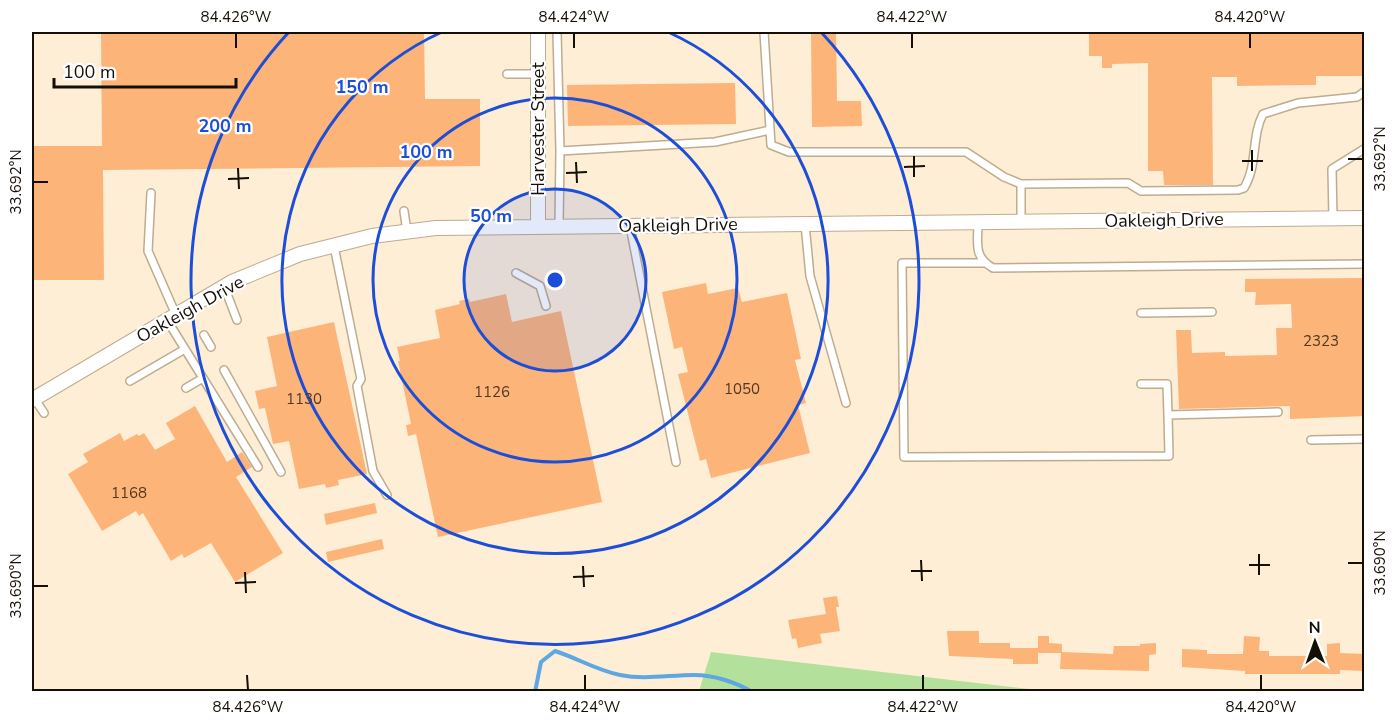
<svg xmlns="http://www.w3.org/2000/svg" width="1396" height="723" viewBox="0 0 1396 723" font-family="'Nunito Sans',sans-serif">
	<rect width="100%" height="100%" fill="#feeed6"/>
	<path fill="#b3e19b" d="M711,652L1046,691H699Z"/>
	<g fill="none" stroke-linecap="round" stroke-linejoin="round">
		<path stroke="#5fa7e2" stroke-width="4" d="M535,692L541,662L555,651C577,658 596,670 620,675C645,680 669,675 694,675C713,675 736,682 752,692"/>
	</g>
	<path fill="#fdb479" d="M101,32H424L425,99H480V166L103,170L104,280H32V146H102Z
		M811,32H836L837,101H861L862,126L812,127Z
		M1089,32H1365V76H1316V85L1237,86V77H1212L1213,185H1164L1163,171H1148V63L1112,64V68H1102V56H1089Z
		M735,83L736,124L568,126L567,85Z
		M1365,278V416L1290,419V406L1179,409L1176,330H1191L1192,353L1225,352V356L1277,355L1276,328H1292L1291,304L1255,305L1256,292H1245V279Z
		M706,283L708,294L738,288L742,302L787,293L801,359L795,360L806,403L798,405L810,453L711,478L706,459L700,461L678,374L688,372L682,347L674,349L662,292Z
		M506,294L512,322L561,311L602,502L438,537L416,434L408,436L406,425L411,424L398,361H400L397,347L440,338L435,310L460,304L459,301L469,299L470,302Z
		M334,322L367,474L338,480L339,485L326,488L325,484L299,489L289,441L273,444L265,408L259,409L255,391L277,386L267,337Z
		M195,406L227,462L242,452L252,467L236,477L283,553L235,582L211,543L184,558L182,554L171,561L143,513L139,516L136,511L102,531L68,474L88,462L83,454L120,433L124,441L137,434L139,436L144,433L155,450L175,439L166,423Z
		M375,503L377,513L326,525L324,514Z
		M382,539L384,549L328,562L326,552Z
		M837,596L839,607H836L840,631L820,634L822,643L798,648L796,638L792,639L788,620L826,614L823,598Z
		M947,631H979V643H1010V648H1038V636H1049V643L1062,644V652L1113,654L1114,646H1140V644L1156,643V654L1149,655V671L1060,669L1061,653H1038V664H1013V659L949,656Z
		M1244,636L1260,637L1259,651H1269V656H1327V644L1340,643V653L1365,654V671L1340,670V674H1245V671L1182,667V649L1207,650V654H1243Z"/>
	<g fill="none" stroke-linecap="round" stroke-linejoin="round">
		<g stroke="#beac8f" stroke-width="10">
			<path id="service" d="M557,32L560,151
				M764,32L771,145L789,152H966L1004,177L1021,184L1128,183L1141,191L1238,190L1244,188C1258,165 1251,137 1263,114L1298,103L1357,97L1364,92
				M507,74H538
				M151,193L148,251L176,315
				M404,211L407,232
				M1333,219L1332,169L1364,149
				M978,222C978,243 973,257 993,268L1364,264
				M1021,222V184
				M805,224L810,276L846,403
				M559,226L560,151L715,142L770,130
				M630,226L676,462
				M334,246L361,379L357,386L373,471L387,495
				M984,263H902L904,457L1169,456L1168,415L1278,412
				M516,273L540,286L546,306
				M224,286L237,320
				M1141,313L1212,312
				M167,320L258,467
				M204,335L211,347
				M224,370L281,472
				M130,381L185,349
				M1141,384H1167L1168,415
				M186,388L203,378
				M34,398L44,413
				M1311,440L1364,439"/>
		</g>
		<g stroke="#beac8f" stroke-width="16">
			<path id="minor" d="M538,32V227
				M32,400L232,282L300,254L372,236L436,228L1364,218"/>
		</g>
		<use href="#service" stroke="#fff" stroke-width="7"/>
		<use href="#minor" stroke="#fff" stroke-width="14"/>
	</g>
	<path fill="none" stroke="#150e05" stroke-width="2" d="M236,33V48M574,33V48M912,33V48M1250,33V48M1252,150V171M914,156V177M1348,159H1363M1242,161H1263M576,162L577,183M904,167L925,166M238,168L239,189M566,173L587,172M228,179L249,178M33,182H48M1259,554V575M921,560L922,581M1348,563H1363M1249,565H1270M583,566L584,587M911,571H932M245,572L246,593M573,577L594,576M235,583L256,582M33,586H48M247,675L248,690M585,675V690M923,675V690M1261,675V690"/>
	<circle cx="555" cy="280" r="91" fill="#1d4ed8" fill-opacity=".12"/>
	<g fill="none" stroke="#1d4ed8" stroke-width="3">
		<circle cx="555" cy="280" r="91"/>
		<circle cx="555" cy="280" r="182"/>
		<path d="M668 32A273 273 0 1 1 442 32"/>
		<path d="M821 32A364 364 0 1 1 289 32"/>
	</g>
	<g text-anchor="middle" dominant-baseline="central" stroke-width="4.5" stroke-linejoin="round" paint-order="stroke">
		<g font-size="15" fill="#4f3822">
			<text x="1321" y="341">2323</text>
			<text x="742" y="389">1050</text>
			<text x="492" y="392">1126</text>
			<text x="304" y="399">1130</text>
			<text x="129" y="493">1168</text>
		</g>
		<g font-size="18" fill="#150e05" stroke="#fff">
			<text transform="translate(538 129) rotate(-90)">Harvester Street</text>
			<text transform="translate(1164 220) rotate(-1)">Oakleigh Drive</text>
			<text transform="translate(678 225) rotate(-1)">Oakleigh Drive</text>
			<text transform="translate(190 309) rotate(-29)">Oakleigh Drive</text>
		</g>
	</g>
	<circle cx="555" cy="280" r="9" fill="#1d4ed8" stroke="#fff" stroke-width="3"/>
	<g font-size="18" text-anchor="middle" font-weight="bold" fill="#1d4ed8" stroke="#fff" stroke-width="4.5" stroke-linejoin="round" paint-order="stroke">
		<text x="362" y="93">150 m</text>
		<text x="225" y="132">200 m</text>
		<text x="426" y="158">100 m</text>
		<text x="491" y="222">50 m</text>
	</g>
	<rect width="1396" height="723" fill="none" stroke="#ffffff" stroke-width="66"/>
	<g transform="translate(1315 642) rotate(359)" stroke="#ffffff" stroke-width="4.5" paint-order="stroke">
	<path d="M0-4.5L10 22L0 15L-10 22Z" fill="#150e05"/>
	<text y="-9" font-size="16" font-weight="bold" text-anchor="middle" fill="#150e05">N</text>
	</g>
	<path d="M54 78v9h182v-9" fill="none" stroke="#150e05" stroke-width="3"/>
	<text x="63" y="78" font-size="18" fill="#150e05" stroke="#ffffff" stroke-width="4.5" paint-order="stroke">100 m</text>
	<rect x="33" y="33" width="1330" height="657" fill="none" stroke="#150e05" stroke-width="2"/>
	<g font-size="15" text-anchor="middle" fill="#150e05">
		<text x="236" y="22">84.426°W</text>
		<text x="574" y="22">84.424°W</text>
		<text x="912" y="22">84.422°W</text>
		<text x="1250" y="22">84.420°W</text>
		<text transform="translate(1380 159) rotate(-90)" y="5">33.692°N</text>
		<text transform="translate(16 182) rotate(-90)" y="5">33.692°N</text>
		<text transform="translate(1380 563) rotate(-90)" y="5">33.690°N</text>
		<text transform="translate(16 586) rotate(-90)" y="5">33.690°N</text>
		<text x="248" y="712">84.426°W</text>
		<text x="585" y="712">84.424°W</text>
		<text x="923" y="712">84.422°W</text>
		<text x="1261" y="712">84.420°W</text>
	</g>
</svg>
